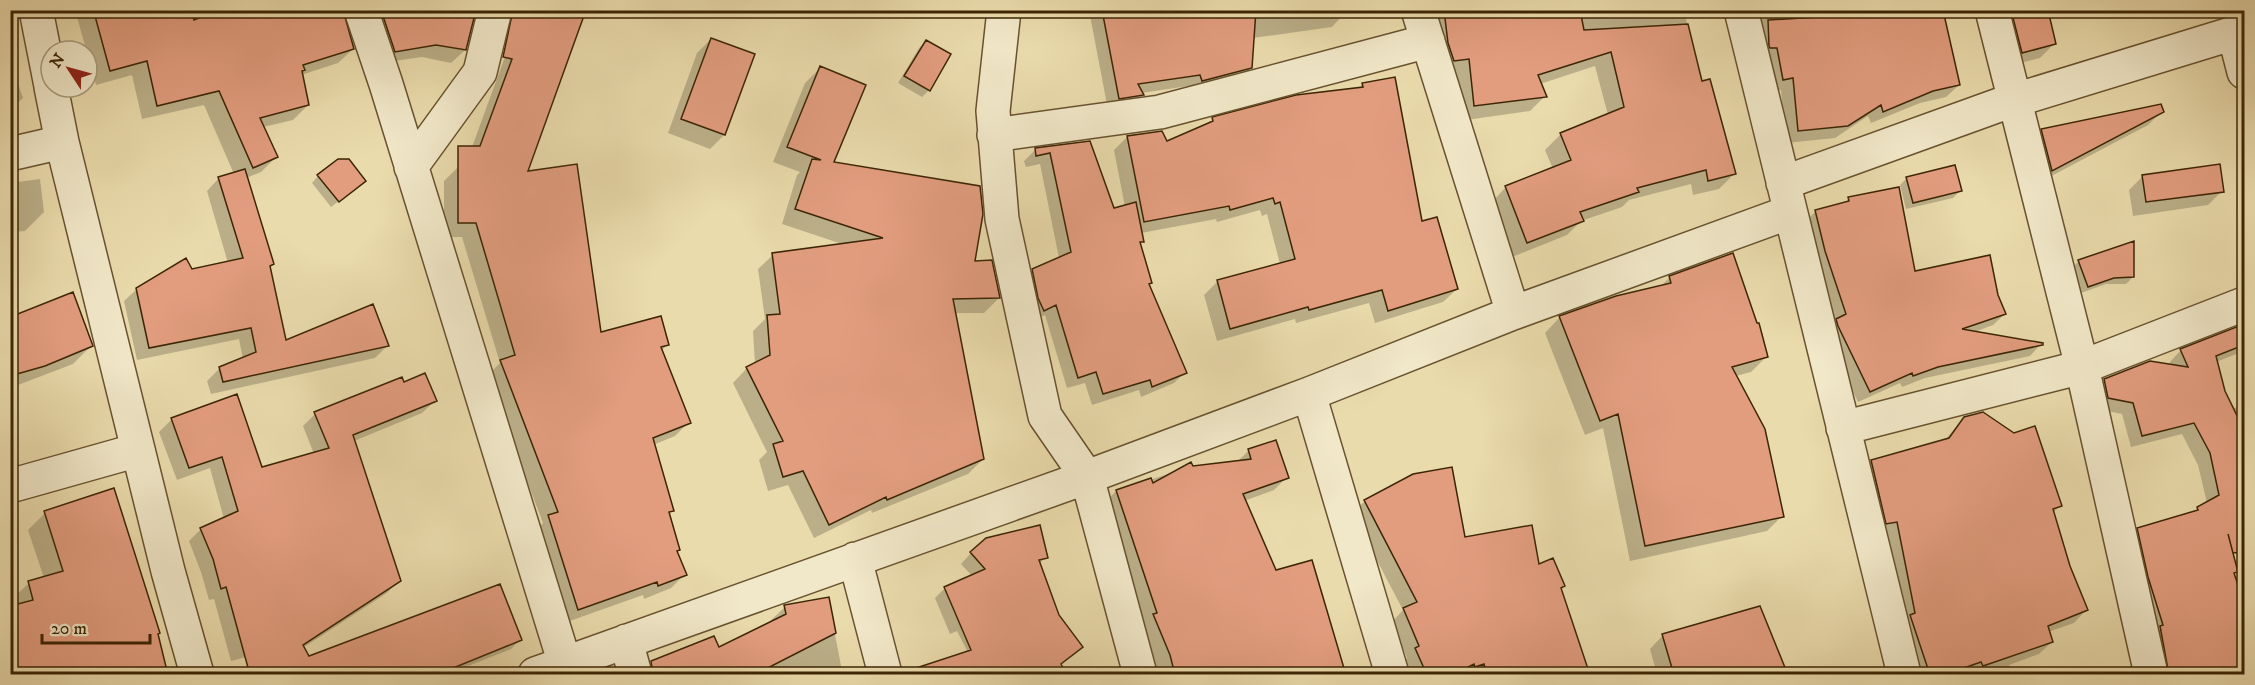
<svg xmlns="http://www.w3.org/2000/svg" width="2255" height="685" viewBox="0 0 2255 685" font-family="'IM FELL DW Pica',serif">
	<rect width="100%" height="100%" fill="#eadbac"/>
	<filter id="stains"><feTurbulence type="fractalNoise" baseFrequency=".00333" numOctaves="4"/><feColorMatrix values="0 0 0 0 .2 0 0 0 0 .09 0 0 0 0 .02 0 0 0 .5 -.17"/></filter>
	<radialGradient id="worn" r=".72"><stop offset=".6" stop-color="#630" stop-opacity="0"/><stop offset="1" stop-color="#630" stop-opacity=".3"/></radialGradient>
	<path fill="#0003" d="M75,10H340L353,49L338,63L301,75L308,105L293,120L263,127L276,157L261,172L246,178L269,267L285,342L388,345L375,358L211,394L207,381L220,368L243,359L239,339L137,360L124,301L137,289L191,270L228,263L207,191L219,178L234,174L204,105L142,119L132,75L96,85Z
		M370,10H475L465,50L451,63L422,57L381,63Z
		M522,10L525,172L599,334L667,345L661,351L689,422L675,436L653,445L672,510L668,515L679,550L676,553L685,574L671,588L644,599L643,595L564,623L535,531L543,523L487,376L500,363L462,237H444V181L458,167L464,169Z
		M670,10H702L694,18Z
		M1089,10H1343V15L1332,27L1253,38L1251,68L1239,80L1190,92L1189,86L1141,93L1142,95L1131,107L1108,110Z
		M1427,10H1684L1701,83L1734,174L1719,189L1693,195L1691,184L1629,200L1622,207L1581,221L1567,235L1512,257L1491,203L1506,187L1553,169L1545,150L1560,135L1608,115L1595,66L1540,84L1545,96L1530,111L1459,121Z
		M1750,10H1882L1959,85L1946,97L1920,103L1871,123L1868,116L1835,138L1786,143L1781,90L1771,91Z
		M1993,10H2046L2054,44L2040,58L2008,66Z
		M2239,10H2244V25Z
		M711,39L724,135L710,149L668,133L697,53Z
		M926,41L949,55L929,90L922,97L898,83L919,48Z
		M10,60L23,98L10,110Z
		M820,68L832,164L973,262L999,298L984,313H955L983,459L968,474L872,513L871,510L814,538L788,485L768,491L759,460L767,452L733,383L747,368L755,364L753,331L765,319L758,269L773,255L845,245L782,224L797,175L800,172L773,162L805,83Z
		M1363,84L1420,223L1457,289L1443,302L1375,323L1369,303L1296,323L1295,319L1217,341L1204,295L1218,281L1280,264L1267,214L1262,216L1260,210L1217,222L1216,219L1141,233L1142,241L1139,244L1151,282L1148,285L1185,372L1174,383L1141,397L1139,390L1092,405L1085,383L1067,388L1045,315L1033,321L1022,281L1033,270L1059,258L1040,164L1026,167L1024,161L1035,150L1089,142L1113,210L1125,207L1114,150L1127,137L1167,142L1207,125L1213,119L1358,89Z
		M2162,111L2148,125L2038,183L2028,144L2042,130Z
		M318,176L357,187L331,207L312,183Z
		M2143,176L2222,191L2208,205L2133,216L2129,190Z
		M1907,178L1960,191L1953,198L1906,209L1900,185Z
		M40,179L44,212L25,231L10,232V183Z
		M1849,199L1913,273L1996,295L2005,314L1993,325L1972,333L2041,344L2030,356L1925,378L1902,387L1900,383L1858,402L1827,338L1804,223L1815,212L1843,204Z
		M2079,261L2133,277L2126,284H2106L2081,293L2072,268Z
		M1670,277L1766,357L1751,372L1736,376L1782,516L1767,531L1630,561L1603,428L1585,435L1545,333L1560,317L1660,287Z
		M10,319L91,346L73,364L10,388Z
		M2244,324V351L2216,362L2229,409L2244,406V495L2207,503L2198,465L2182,434L2131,447L2122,414L2097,409L2093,392L2105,380L2171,366L2170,362L2181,350Z
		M403,384L435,401L422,413L354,441L399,580L387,593L292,655L286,646L231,661L214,599L209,600L201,572L189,541L201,529L224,519L210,468L177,480L159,432L172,419L261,469L314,454L303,426L315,414Z
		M1964,418L2060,505L2053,513L2069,566L2086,610L2074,623L2048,632L2052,642L2039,654L2009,665L2011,674H1914L1859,474L1871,461L1945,440Z
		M1249,450L1287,477L1274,490L1244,501L1275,572L1344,674H1159L1141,628L1145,625L1104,504L1116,491L1180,470L1237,462Z
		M1365,501L1538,566L1563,586L1560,590L1583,674H1410L1404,662L1407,658L1392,622L1403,610L1352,513Z
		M45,513L156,635L14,607L12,599L29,583L44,578L28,530Z
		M2143,550L2236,571L2233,574L2244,608V674H2151L2127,566Z
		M971,553L1046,557L1039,564L1058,616L1081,647L1060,665L979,674L957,631L950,634L935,598L945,588L972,576L961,564Z
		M828,598L842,671L838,674H653L652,671L665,657L718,649L772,622L771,620L785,607Z
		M1663,635L1787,674H1657L1650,649Z
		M520,640L511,649L448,674H307Z
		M1834,670L1836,674H1827Z"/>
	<path fill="#e29d7f" stroke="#3c2505" stroke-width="1.5" d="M116,10H191L194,20L219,10H343L354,49L303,65L305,70L302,71L309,105L260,118L278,157L253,168L219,91L157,106L147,61L110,71L95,16Z
		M381,10H476L466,50L436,45L395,52Z
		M513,10H586L528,171L577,164L601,332L661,316L669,345L661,347L691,423L653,438L674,511L669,512L680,550L677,551L687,575L658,586L657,582L578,610L548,515L558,512L500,360L515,355L476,223H458V146H480L512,59L503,57Z
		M1102,10H1256L1252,68L1202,81L1200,75L1138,84L1144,95L1119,99Z
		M1444,10H1580L1584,30L1688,24L1702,81L1710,79L1736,174L1708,181L1706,170L1637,188L1639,192L1580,212L1584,221L1527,243L1505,186L1571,160L1560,133L1624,107L1611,52L1538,75L1547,97L1474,106L1469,59L1454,61L1448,43Z
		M1816,10H1943L1960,85L1933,91L1883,112L1881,105L1848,126L1798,131L1793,78L1783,80L1777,48H1770L1769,46L1768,20L1818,17Z
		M2011,10H2048L2056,44L2022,53Z
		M711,38L755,54L725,135L681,119Z
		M926,40L951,54L930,91L904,76Z
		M820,66L866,85L834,162L980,186L983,214L975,261L992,260L1000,298L953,299L984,459L887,500L886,497L829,525L803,471L783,477L773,444L783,441L746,367L770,355L767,315L780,314L772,253L883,238L795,209L812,159L821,160L787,147Z
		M1395,77L1422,221L1437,217L1458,289L1388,311L1382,290L1309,310L1308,307L1230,329L1217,280L1295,259L1280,202L1275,204L1273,198L1230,210L1229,206L1144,222L1127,136L1162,131L1167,141L1213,121L1212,117L1296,95L1363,87L1362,83Z
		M2161,104L2164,112L2052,171L2041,129Z
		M1090,141L1114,208L1136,202L1144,242H1140L1152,283L1149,284L1187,373L1152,387L1150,380L1103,394L1096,372L1078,378L1056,305L1044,311L1038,298L1032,269L1071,252L1050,153L1036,156L1035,148Z
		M338,159H349L366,181L339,202L317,175Z
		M2220,164L2224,192L2146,202L2142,175Z
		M1955,165L1962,191L1913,203L1906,177Z
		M245,169L274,264L270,266L286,340L373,304L389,346L223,382L219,367L256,352L251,328L149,348L136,288L186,258L192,269L243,258L218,177Z
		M1899,187L1915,271L1990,255L1998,295L2006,314L1962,329L2043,343V345L1938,367L1913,376L1912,373L1870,392L1838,326L1836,319L1846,314L1825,251L1815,210L1849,201L1848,197Z
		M2134,241V277L2114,278L2088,287L2078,260Z
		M1733,253L1757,323H1759L1768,357L1732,367L1765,429L1784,517L1645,546L1618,414L1600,421L1559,316L1616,296L1671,283L1669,276Z
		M73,292L93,346L45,366L10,376V317Z
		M2244,324V345L2216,356L2225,391L2244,430V552L2233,553L2228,534L2238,572L2234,573L2244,603V675H2169L2160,626L2163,625L2148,577L2137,528L2198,510L2197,507L2219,495L2210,453L2194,423L2142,436L2133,403L2108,398L2104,379L2150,361L2188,367L2180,349Z
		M425,373L437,401L353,435L401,581L303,645L309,656L500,584L522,640L436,675H250L226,587L221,589L213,559L200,528L238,511L222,457L189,468L171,418L237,394L262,467L329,448L314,412L402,377L404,382Z
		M1983,412L2014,433L2035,426L2062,506L2053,509L2070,566L2088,610L2048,626L2053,642L1983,666L1981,662L1944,675H1930L1910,615L1915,613L1897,522L1886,524L1871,460L1949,438L1964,417Z
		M1276,440L1289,478L1243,494L1276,570L1312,560L1346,675H1175L1170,655L1153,614L1157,613L1116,490L1151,478L1153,483L1191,462L1193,466L1251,459L1248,449Z
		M1452,467L1465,537L1532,525L1539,564L1553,558L1565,586L1561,588L1590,675H1487L1484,664L1475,667L1474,664L1452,675H1427L1415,648L1419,646L1403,608L1417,602L1364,500L1413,474Z
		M114,488L160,633L158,634L168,675H10V606L33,600L28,581L63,571L44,511Z
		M1040,525L1048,558L1039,560L1059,615L1083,647L1061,664L1067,675H914L913,669L971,650L944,587L985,569L970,552L986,538Z
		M829,597L836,633L754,675H653L651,661L714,636L719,647L786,614L784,605Z
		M1760,606L1788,675H1674L1662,634Z"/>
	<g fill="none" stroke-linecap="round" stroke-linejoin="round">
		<g stroke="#68522f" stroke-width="36">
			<path id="minor" d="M36,10L51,86
				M361,10L386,84L565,664
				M1004,10L993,111L1002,219L1045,416L1087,477L1140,674
				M1418,10L1513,313
				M1741,10L1904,674
				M1992,10L2082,367L2151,674
				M51,87L62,142L168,571L197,674
				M994,135L1160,112L1428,41
				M10,154L62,142
				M411,167L480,72L495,10
				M1783,183L1999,105L2234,33L2244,72
				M1309,394L1392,674
				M1843,428L2082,367L2244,304
				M10,486L138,450
				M855,559L885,674
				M626,641L635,674
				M535,674L1087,477L1309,394L1513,313L1790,212"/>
		</g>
		<use href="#minor" stroke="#f1e8c9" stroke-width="33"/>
	</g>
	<rect width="2255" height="685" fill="none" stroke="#eadbac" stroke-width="36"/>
	<rect x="12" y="12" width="2231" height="661" fill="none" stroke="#3c2505" stroke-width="3"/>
	<rect x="18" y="18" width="2219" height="649" fill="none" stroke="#3c2505" stroke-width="1.5"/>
	<g transform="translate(69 69) rotate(306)"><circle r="28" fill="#f1e8c9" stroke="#a99a7b" stroke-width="1.5"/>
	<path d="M0-4.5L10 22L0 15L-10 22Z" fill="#8f2418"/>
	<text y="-9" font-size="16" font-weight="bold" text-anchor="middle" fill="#3c2505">N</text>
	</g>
	<path d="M42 634v9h108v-9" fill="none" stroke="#3c2505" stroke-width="3"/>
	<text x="51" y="634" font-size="18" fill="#3c2505" stroke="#f1e8c9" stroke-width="4.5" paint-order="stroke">20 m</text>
	<rect width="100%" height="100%" filter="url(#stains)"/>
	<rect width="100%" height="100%" fill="url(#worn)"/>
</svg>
